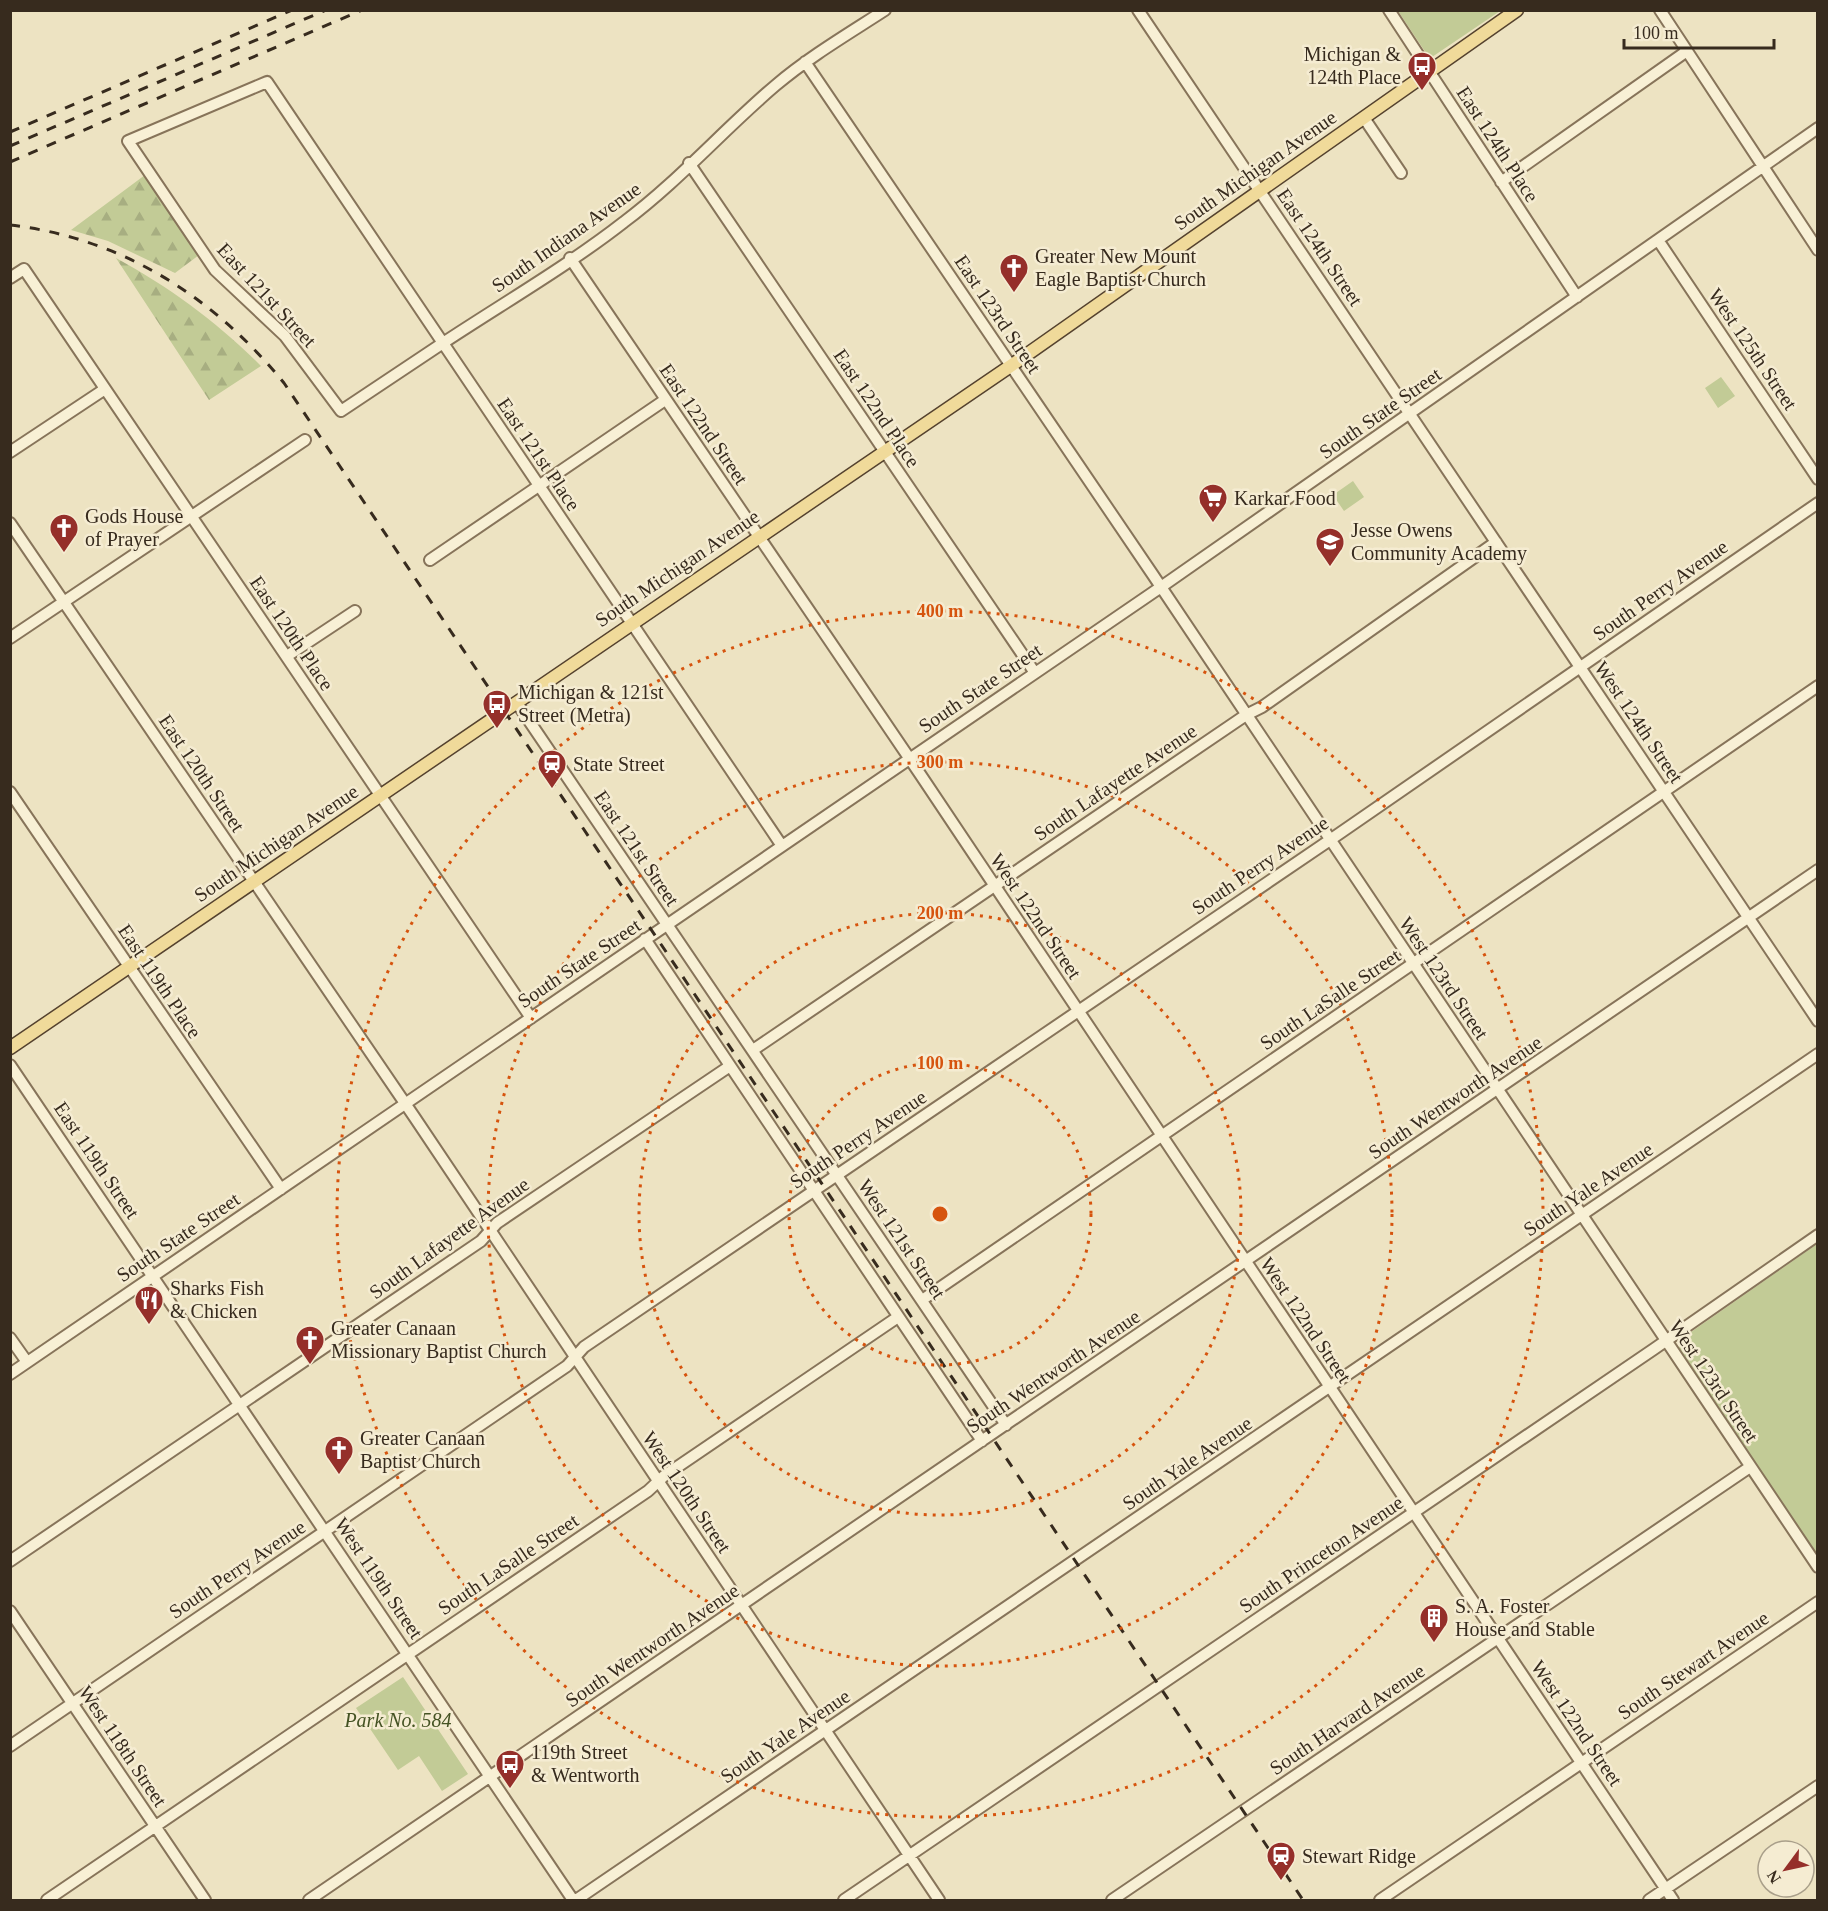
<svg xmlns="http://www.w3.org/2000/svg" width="1828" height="1911" viewBox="0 0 1828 1911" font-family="'Times New Roman',serif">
	<defs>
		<pattern id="forest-firs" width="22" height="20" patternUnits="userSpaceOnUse" patternTransform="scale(1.5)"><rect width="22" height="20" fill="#c2cb96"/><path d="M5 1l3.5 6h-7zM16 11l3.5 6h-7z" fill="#a7ae81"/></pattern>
	</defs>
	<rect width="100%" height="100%" fill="#ede3c2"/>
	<path fill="url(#forest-firs)" d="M145,175L199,255L175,273L108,241L71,230Z
		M116,258C171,288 217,322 261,366L209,400Z"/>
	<path fill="#c2cb96" d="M1398,11H1500L1432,57L1426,53Z
		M1721,377L1735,396L1718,408L1705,388Z
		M1353,481L1364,497L1344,511L1333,495Z
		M1817,1244V1555L1679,1348L1681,1339Z
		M403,1677L468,1774L442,1791L419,1756L398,1770L356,1708Z"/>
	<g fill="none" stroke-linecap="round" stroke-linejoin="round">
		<g stroke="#87745a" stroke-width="14">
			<path id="minor" d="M1138,10L1818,1021
				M1389,10L1577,297
				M1660,10L1818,250
				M805,62L1153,575L1818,1567
				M1364,118L1401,173
				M689,163L1035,673
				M1501,182L1687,51
				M1658,240L1818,479
				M570,258L920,774L1673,1900
				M10,278L24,269L531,1018
				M10,452L105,389
				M10,523L415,1118L939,1900
				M430,560L665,400
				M10,638L305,440
				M287,656L355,611
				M517,703L1006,1425
				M10,792L281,1189
				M782,846C612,590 438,337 267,82L128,141L215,270L285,336L341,411L443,343C502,304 569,265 624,222C679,181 724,129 776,85C809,57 848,34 885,10
				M645,939L982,1441
				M753,1050L1246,715L1262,707L1496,542
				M10,1065L573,1900
				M922,1300L1818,686
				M10,1338L27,1362
				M10,1374L1161,587L1818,128
				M10,1561L481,1241L497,1223L730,1066
				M10,1611L205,1900
				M10,1746L567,1366L584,1347L1330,840L1818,503
				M47,1900L648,1491L664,1476L898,1317
				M309,1900L1818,870
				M576,1900L1818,1054
				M844,1900L1654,1349L1818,1235
				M1112,1900L1750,1467
				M1380,1900L1818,1602
				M1649,1900L1818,1786"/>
		</g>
		<g stroke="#55422e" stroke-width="15">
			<path id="major" d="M10,1048L1012,365L1517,10"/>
		</g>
		<use href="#minor" stroke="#f8f0d5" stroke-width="10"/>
		<use href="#major" stroke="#f0da9a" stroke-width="12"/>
		<path stroke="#372b1e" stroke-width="3" stroke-dasharray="10 10" stroke-linecap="butt" d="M10,132L292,10
			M10,146L326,10
			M10,162L362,10
			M10,225C122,238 214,297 284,383L1303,1900"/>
	</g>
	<g fill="none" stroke="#d6540e" stroke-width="3" stroke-dasharray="3 6">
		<circle cx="940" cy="1214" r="151"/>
		<circle cx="940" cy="1214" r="301"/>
		<circle cx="940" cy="1214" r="452"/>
		<circle cx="940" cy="1214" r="603"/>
	</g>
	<defs>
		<g id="bus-pin" transform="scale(1.5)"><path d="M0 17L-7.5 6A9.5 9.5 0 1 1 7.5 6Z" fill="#952f2a" stroke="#f5ecd2"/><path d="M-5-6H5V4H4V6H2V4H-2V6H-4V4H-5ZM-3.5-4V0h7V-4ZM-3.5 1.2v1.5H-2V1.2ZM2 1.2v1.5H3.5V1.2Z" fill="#fff"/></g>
		<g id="church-pin" transform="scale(1.5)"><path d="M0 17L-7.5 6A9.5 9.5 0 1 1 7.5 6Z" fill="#952f2a" stroke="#f5ecd2"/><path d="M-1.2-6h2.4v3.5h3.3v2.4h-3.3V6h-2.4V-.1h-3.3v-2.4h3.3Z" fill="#fff"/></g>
		<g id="supermarket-pin" transform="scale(1.5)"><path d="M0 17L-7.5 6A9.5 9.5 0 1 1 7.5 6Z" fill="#952f2a" stroke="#f5ecd2"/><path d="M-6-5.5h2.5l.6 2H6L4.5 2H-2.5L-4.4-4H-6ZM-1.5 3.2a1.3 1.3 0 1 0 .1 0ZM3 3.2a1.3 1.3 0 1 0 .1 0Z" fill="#fff"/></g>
		<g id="school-pin" transform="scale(1.5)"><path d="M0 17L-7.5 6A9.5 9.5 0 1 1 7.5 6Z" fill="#952f2a" stroke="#f5ecd2"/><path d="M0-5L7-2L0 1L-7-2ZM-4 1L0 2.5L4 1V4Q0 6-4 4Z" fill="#fff"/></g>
		<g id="station-pin" transform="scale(1.5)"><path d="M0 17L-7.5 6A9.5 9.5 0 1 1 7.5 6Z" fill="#952f2a" stroke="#f5ecd2"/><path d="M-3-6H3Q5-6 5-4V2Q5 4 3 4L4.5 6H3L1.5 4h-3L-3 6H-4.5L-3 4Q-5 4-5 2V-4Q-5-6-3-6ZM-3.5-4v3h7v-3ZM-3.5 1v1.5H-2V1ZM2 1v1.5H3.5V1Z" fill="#fff"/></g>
		<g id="restaurant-pin" transform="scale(1.5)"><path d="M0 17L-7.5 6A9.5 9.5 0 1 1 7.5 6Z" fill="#952f2a" stroke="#f5ecd2"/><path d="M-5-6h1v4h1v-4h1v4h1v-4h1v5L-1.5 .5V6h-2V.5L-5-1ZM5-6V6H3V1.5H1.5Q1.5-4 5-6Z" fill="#fff"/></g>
		<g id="building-pin" transform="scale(1.5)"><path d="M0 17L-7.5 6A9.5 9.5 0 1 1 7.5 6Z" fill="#952f2a" stroke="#f5ecd2"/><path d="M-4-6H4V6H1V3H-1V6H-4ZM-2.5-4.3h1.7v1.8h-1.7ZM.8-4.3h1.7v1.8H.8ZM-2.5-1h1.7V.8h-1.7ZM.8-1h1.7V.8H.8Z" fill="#fff"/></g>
	</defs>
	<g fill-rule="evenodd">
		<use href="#bus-pin" x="1422" y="66"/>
		<use href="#church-pin" x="1014" y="268"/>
		<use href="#supermarket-pin" x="1213" y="498"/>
		<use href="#church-pin" x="64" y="528"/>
		<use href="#school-pin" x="1330" y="542"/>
		<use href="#bus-pin" x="497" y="704"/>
		<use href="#station-pin" x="552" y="764"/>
		<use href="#restaurant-pin" x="149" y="1300"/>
		<use href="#church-pin" x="310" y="1340"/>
		<use href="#church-pin" x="339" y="1450"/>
		<use href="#building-pin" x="1434" y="1618"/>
		<use href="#bus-pin" x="510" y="1764"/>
		<use href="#station-pin" x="1281" y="1856"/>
	</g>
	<g text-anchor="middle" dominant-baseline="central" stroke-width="5" stroke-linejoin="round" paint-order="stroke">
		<g font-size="20" fill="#372b1e" stroke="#f5ecd2" text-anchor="start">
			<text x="1401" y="54" text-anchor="end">Michigan &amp;<tspan x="1401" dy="23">124th Place</tspan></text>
			<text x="1035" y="256">Greater New Mount<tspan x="1035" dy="23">Eagle Baptist Church</tspan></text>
			<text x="1234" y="498">Karkar Food</text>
			<text x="85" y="516">Gods House<tspan x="85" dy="23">of Prayer</tspan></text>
			<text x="1351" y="530">Jesse Owens<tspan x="1351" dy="23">Community Academy</tspan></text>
			<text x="518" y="692">Michigan &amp; 121st<tspan x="518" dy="23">Street (Metra)</tspan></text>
			<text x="573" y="764">State Street</text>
			<text x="170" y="1288">Sharks Fish<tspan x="170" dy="23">&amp; Chicken</tspan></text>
			<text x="331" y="1328">Greater Canaan<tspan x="331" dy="23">Missionary Baptist Church</tspan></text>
			<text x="360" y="1438">Greater Canaan<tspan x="360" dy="23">Baptist Church</tspan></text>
			<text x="1455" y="1606">S. A. Foster<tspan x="1455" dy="23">House and Stable</tspan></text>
			<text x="531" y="1752">119th Street<tspan x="531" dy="23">&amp; Wentworth</tspan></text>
			<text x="1302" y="1856">Stewart Ridge</text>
		</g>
		<g font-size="20" fill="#372b1e" stroke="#f5ecd2">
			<text transform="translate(1498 144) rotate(57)">East 124th Place</text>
			<text transform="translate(1255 170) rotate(-35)">South Michigan Avenue</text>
			<text transform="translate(566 237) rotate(-35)">South Indiana Avenue</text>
			<text transform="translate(1320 247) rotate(56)">East 124th Street</text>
			<text transform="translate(267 295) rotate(47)">East 121st Street</text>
			<text transform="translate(998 314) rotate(56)">East 123rd Street</text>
			<text transform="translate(1753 349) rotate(56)">West 125th Street</text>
			<text transform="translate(877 408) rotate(56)">East 122nd Place</text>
			<text transform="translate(1380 413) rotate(-35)">South State Street</text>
			<text transform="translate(704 424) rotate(56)">East 122nd Street</text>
			<text transform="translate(539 454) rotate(56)">East 121st Place</text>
			<text transform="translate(677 568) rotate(-34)">South Michigan Avenue</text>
			<text transform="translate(1660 590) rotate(-35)">South Perry Avenue</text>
			<text transform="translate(292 633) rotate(56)">East 120th Place</text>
			<text transform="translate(980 688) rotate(-34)">South State Street</text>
			<text transform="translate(1639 722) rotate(56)">West 124th Street</text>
			<text transform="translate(202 773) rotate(56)">East 120th Street</text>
			<text transform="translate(1115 782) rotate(-34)">South Lafayette Avenue</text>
			<text transform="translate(276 843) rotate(-34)">South Michigan Avenue</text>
			<text transform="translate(637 848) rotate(56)">East 121st Street</text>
			<text transform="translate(1260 865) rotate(-34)">South Perry Avenue</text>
			<text transform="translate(1036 916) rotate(56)">West 122nd Street</text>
			<text transform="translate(579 963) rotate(-34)">South State Street</text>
			<text transform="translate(1444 978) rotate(56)">West 123rd Street</text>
			<text transform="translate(160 981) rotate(56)">East 119th Place</text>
			<text transform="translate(1330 999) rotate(-34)">South LaSalle Street</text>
			<text transform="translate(1455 1097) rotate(-34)">South Wentworth Avenue</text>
			<text transform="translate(858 1139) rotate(-34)">South Perry Avenue</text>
			<text transform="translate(97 1160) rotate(56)">East 119th Street</text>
			<text transform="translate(1588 1189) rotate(-34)">South Yale Avenue</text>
			<text transform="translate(178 1237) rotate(-34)">South State Street</text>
			<text transform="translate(449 1238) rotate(-36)">South Lafayette Avenue</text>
			<text transform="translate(902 1239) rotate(56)">West 121st Street</text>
			<text transform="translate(1306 1320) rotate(56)">West 122nd Street</text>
			<text transform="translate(1053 1371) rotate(-34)">South Wentworth Avenue</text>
			<text transform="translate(1714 1381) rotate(56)">West 123rd Street</text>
			<text transform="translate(1187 1463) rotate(-34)">South Yale Avenue</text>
			<text transform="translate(687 1492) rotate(56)">West 120th Street</text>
			<text transform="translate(1321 1554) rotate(-34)">South Princeton Avenue</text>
			<text transform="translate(508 1564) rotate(-34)">South LaSalle Street</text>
			<text transform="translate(237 1569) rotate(-34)">South Perry Avenue</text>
			<text transform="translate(379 1578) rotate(56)">West 119th Street</text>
			<text transform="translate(652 1645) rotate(-34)">South Wentworth Avenue</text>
			<text transform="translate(1693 1665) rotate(-34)">South Stewart Avenue</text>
			<text transform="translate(1347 1719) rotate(-34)">South Harvard Avenue</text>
			<text transform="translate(1577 1723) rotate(56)">West 122nd Street</text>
			<text transform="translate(785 1736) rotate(-34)">South Yale Avenue</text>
			<text transform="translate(123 1746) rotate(56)">West 118th Street</text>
		</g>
		<g font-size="20" font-style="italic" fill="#455324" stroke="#f5ecd2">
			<text x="398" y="1720">Park No. 584</text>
		</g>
	</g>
	<circle cx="940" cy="1214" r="9" fill="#d6540e" stroke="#f5ecd2" stroke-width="3"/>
	<g font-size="18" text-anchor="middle" font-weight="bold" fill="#d6540e" stroke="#f5ecd2" stroke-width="5" stroke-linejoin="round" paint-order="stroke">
		<text x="940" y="617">400 m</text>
		<text x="940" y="768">300 m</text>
		<text x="940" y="919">200 m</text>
		<text x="940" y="1069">100 m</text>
	</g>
	<rect width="1828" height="1911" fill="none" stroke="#372b1e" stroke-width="24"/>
	<g transform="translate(1786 1869) rotate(237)"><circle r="28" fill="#f5ecd2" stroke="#a99f8a" stroke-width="1.5"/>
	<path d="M0-4.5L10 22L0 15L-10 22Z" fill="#952f2a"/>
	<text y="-9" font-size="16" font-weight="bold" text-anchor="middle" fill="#372b1e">N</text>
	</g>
	<path d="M1624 39v9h150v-9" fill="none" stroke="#372b1e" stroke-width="3"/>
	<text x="1633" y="39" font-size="18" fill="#372b1e" stroke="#f5ecd2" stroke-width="4.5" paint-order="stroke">100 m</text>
</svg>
